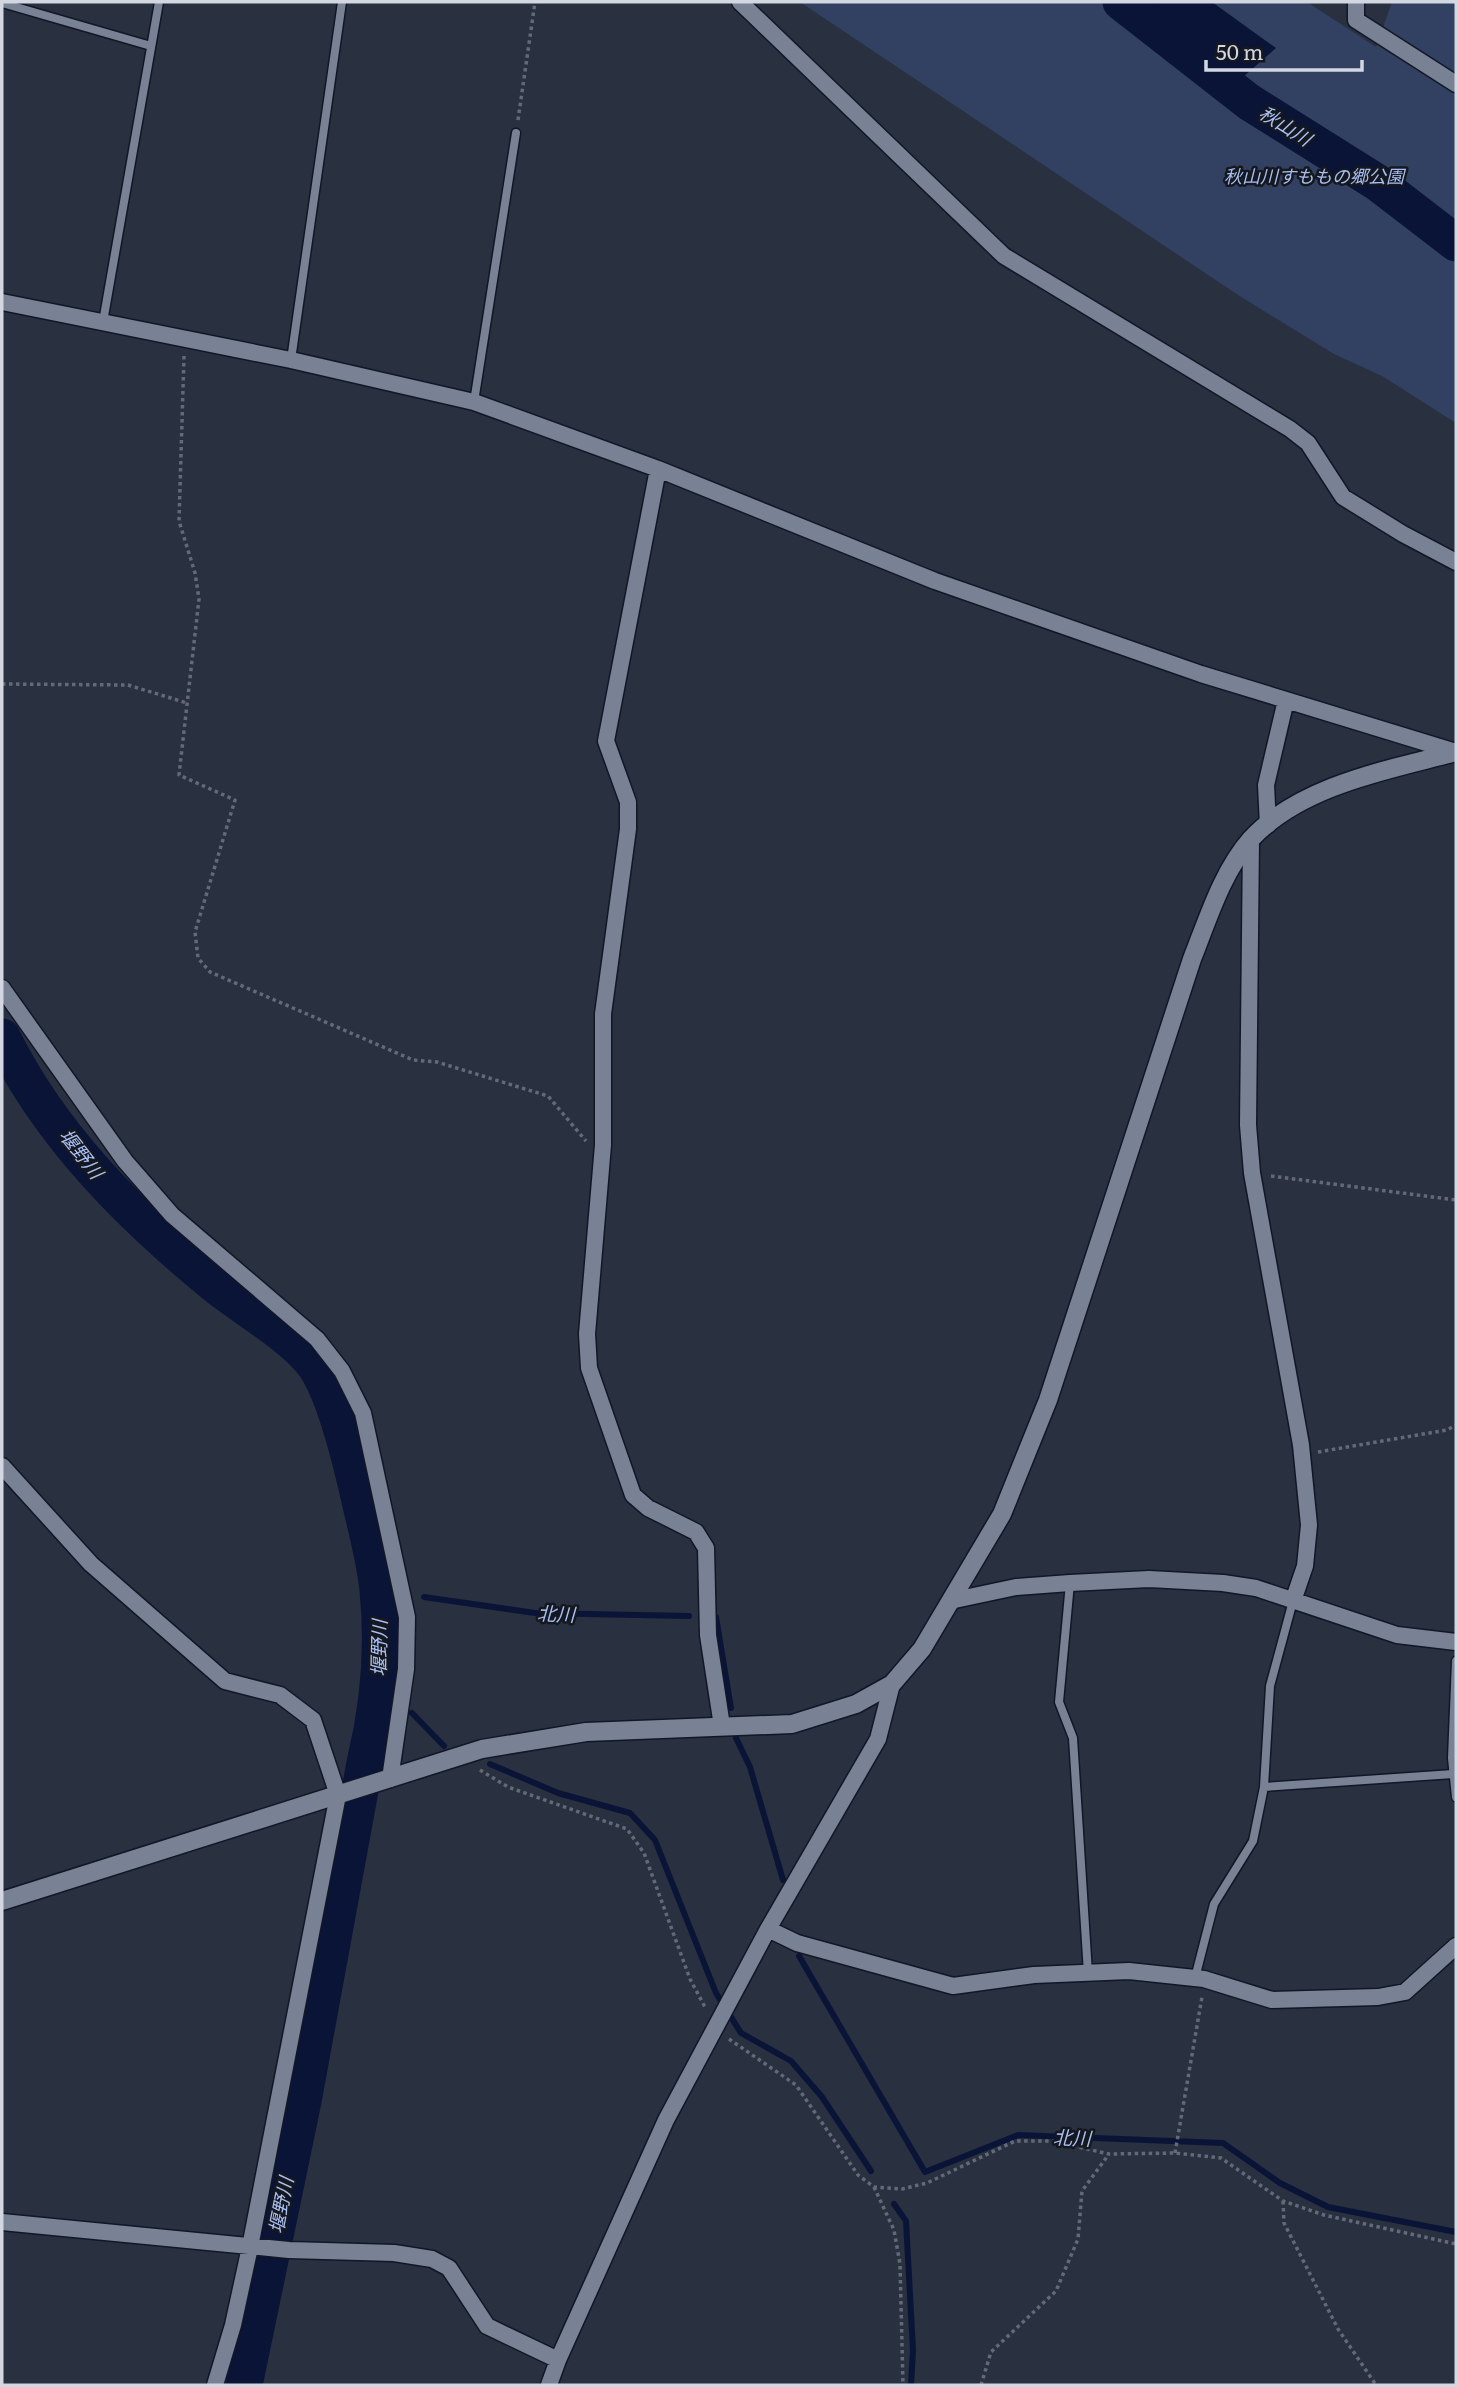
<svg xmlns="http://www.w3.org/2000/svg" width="1458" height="2387" viewBox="0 0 1458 2387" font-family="Literata,'Noto Sans JP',serif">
	<rect width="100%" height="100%" fill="#293040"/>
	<path fill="#324061" d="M800,2H1307L1376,47L1392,2H1456V423L1382,376L1334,354L1238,295Z"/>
	<path fill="#0a1437" d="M1142,2H1212L1276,48L1243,77Z"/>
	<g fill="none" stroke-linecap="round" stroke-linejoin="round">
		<path stroke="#0a1437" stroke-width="6" d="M424,1597L535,1613L689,1616
			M716,1617L731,1708
			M381,1657L390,1672
			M412,1713L444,1746
			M736,1738L750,1767L783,1880
			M490,1764L558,1793L630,1813L655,1840L716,1993L741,2033L791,2061L822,2097L871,2171
			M799,1956L925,2172L1018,2135L1223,2143L1280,2183L1328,2207L1456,2232
			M894,2204L906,2221L913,2350L911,2385"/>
		<path stroke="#0a1437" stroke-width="37" d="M1121,2L1249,102L1378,183L1456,243
			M2,1037C51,1136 129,1214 214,1284C242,1307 302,1341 319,1372C337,1403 350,1457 358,1492C365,1524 375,1558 378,1590C384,1650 379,1706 365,1763L303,2101L244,2385"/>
		<g stroke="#111726" stroke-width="11">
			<path id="service" d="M2,3L151,46
				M103,322L159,2
				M291,360L342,2
				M474,402L516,133
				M1070,1583L1059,1702L1073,1738L1088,1973
				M1456,1661L1452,1758L1456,1797
				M1264,1787L1453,1774
				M1195,1978L1214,1904L1253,1841L1264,1787L1270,1686L1293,1601"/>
		</g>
		<g stroke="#111726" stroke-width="19">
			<path id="minor" d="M740,2L1004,256L1290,429L1308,443L1343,497L1403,534L1456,562
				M1356,2V20L1456,84
				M2,302L291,360L474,402L658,469L935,581L1201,674L1456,752
				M658,469L606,741L628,802V829L603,1014V1145L587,1334L589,1368L633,1495L648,1508L696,1532L706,1548L708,1635L722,1726
				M1268,825L1266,785L1286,700
				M1251,840L1248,1125L1252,1173L1301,1445L1309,1525L1305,1566L1293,1601
				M2,988L125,1161L172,1215L317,1339L342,1371L363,1413L407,1617L406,1669L390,1779
				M2,1466L91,1564L225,1681L280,1695L313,1720L338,1795L250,2247L233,2325L215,2385
				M950,1601L1016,1587L1070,1583L1149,1579L1223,1583L1256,1588L1397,1635L1456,1642
				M768,1929L797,1943L953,1986L1034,1975L1129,1971L1204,1979L1272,2000L1378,1997L1405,1992L1456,1946
				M2,2222L289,2250L394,2253L432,2259L449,2268L487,2326L558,2360
				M549,2385L558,2360L666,2120L768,1929L878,1739L892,1684"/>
		</g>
		<g stroke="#111726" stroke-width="21">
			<path id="tertiary" d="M2,1901L482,1749L586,1732L792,1724L856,1704L892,1684L922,1649L1002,1514L1048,1400L1192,959C1208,919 1222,872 1251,839C1301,785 1388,770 1456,752"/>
		</g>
		<path stroke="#636977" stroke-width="3.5" stroke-dasharray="3.5 3.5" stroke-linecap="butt" d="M518,120L535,2
			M184,356L179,521L195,573L199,599L179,775L235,800L195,932L198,958L210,972L413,1060L437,1062L548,1096L586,1141
			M2,684L128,685L187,703
			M1271,1176L1456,1200
			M1318,1452L1447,1430L1456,1425
			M480,1770L508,1787L627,1829L644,1853L690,1979L706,2009
			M729,2039L796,2085L858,2175L874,2187L902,2189L927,2183L1015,2141H1052L1109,2154L1175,2153L1221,2158L1283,2201L1324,2215L1456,2244
			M1175,2153L1202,1997
			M874,2187L894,2230L900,2264L903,2385
			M1283,2201L1284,2223L1338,2329L1376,2385
			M981,2385L991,2352L1056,2291L1078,2239L1082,2191L1109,2154"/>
		<use href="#service" stroke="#798195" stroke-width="8"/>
		<use href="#minor" stroke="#798195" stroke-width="16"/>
		<use href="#tertiary" stroke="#798195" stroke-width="18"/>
	</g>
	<g text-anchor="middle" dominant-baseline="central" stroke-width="5" stroke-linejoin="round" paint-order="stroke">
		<g font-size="18" font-style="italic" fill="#a8bef3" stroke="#15181f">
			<text x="1314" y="175">秋山川すももの郷公園</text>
		</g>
		<g font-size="19" font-style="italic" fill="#aac0f6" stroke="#15181f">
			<text transform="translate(1286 125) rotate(32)">秋山川</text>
			<text transform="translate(82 1153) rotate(52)">堰野川</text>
			<text transform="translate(556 1613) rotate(2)">北川</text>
			<text transform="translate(378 1648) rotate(-89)">堰野川</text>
			<text transform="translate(1072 2137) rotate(2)">北川</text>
			<text transform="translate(280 2205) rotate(-79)">堰野川</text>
		</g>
	</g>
	<rect width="1458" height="2387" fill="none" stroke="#d2d7e1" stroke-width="7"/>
	<path d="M1206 60v10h156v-10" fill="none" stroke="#d2d7e1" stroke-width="3.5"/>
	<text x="1216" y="60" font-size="21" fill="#d2d7e1" stroke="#15181f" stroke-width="5" paint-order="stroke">50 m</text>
</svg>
